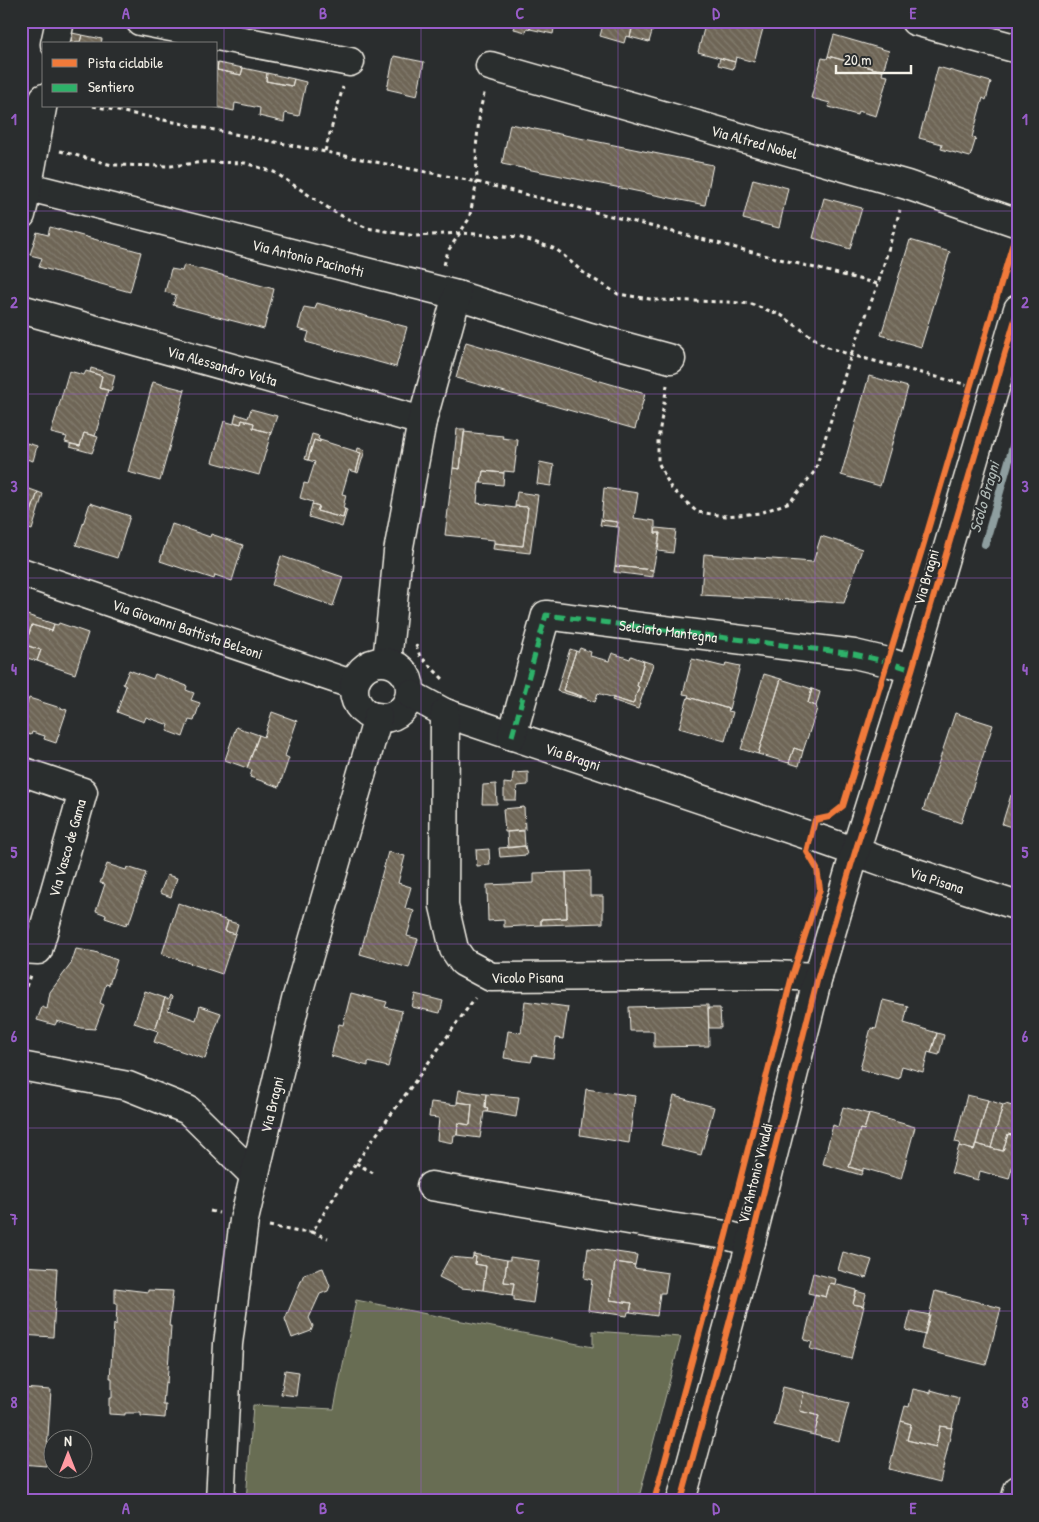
<svg xmlns="http://www.w3.org/2000/svg" width="1039" height="1522" viewBox="0 0 1039 1522" font-family="'Patrick Hand',sans-serif">
	<defs>
		<pattern id="building-back-hatch" width="6" height="6" patternUnits="userSpaceOnUse" patternTransform="scale(1.25)"><rect width="6" height="6" fill="#6e6556"/><path d="M-1 5l2 2M0 0l6 6M5-1l2 2" fill="none" stroke="#837c6e"/></pattern>
	</defs>
	<rect width="100%" height="100%" fill="#2a2d2e"/>
	<filter id="ink" filterUnits="userSpaceOnUse"><feTurbulence type="fractalNoise" baseFrequency=".02" numOctaves="2"/><feDisplacementMap in="SourceGraphic" scale="10" xChannelSelector="R" yChannelSelector="G"/><feConvolveMatrix kernelMatrix="1 2 1 2 8 2 1 2 1" color-interpolation-filters="sRGB"/></filter>
	<g filter="url(#ink)">
		<path fill="#676d53" stroke="#aeaf9e" d="M356,1300L593,1347V1331L681,1337L638,1501H246L253,1405L334,1409Z"/>
		<g fill="none" stroke-linecap="round" stroke-linejoin="round">
			<path stroke="#8e9e9f" stroke-width="8" d="M985,544L1018,429"/>
		</g>
		<path fill="url(#building-back-hatch)" stroke="#f4f1e8" d="M513,21H532L530,29L527,28L526,32L514,29L515,25H512Z
			M532,21L555,23L553,34L530,29Z
			M604,21H634L630,37L626,36L624,43L600,36Z
			M634,21H655L649,42L630,37Z
			M706,21H765L754,62L736,57L735,62L698,52Z
			M72,33L82,35L80,42L70,41Z
			M82,35L102,39L101,44H70V41L80,42Z
			M834,35L889,51L883,71L828,56Z
			M394,56L424,62L417,96L387,89Z
			M828,56L883,71L882,75L888,76L876,116L858,111L857,115L829,107L830,103L811,98L822,58L827,59Z
			M720,58L735,62L733,69L718,65Z
			M216,62L218,63L217,70L241,75L243,68L267,73L266,81L292,86L294,79L306,82L299,116L285,113L284,122L259,116L260,108L235,103L234,111L211,106H216Z
			M218,63L243,68L241,75L217,70Z
			M938,67L991,82L986,100L983,98L972,137L976,138L970,157L941,149L942,144L919,138Z
			M267,73L294,79L292,86L266,81Z
			M510,124L713,165L705,205L502,164Z
			M753,179L788,188L779,228L743,219Z
			M824,198L862,208L850,249L813,238Z
			M50,227L141,252L130,292L39,267L42,258L30,255L37,232L48,235Z
			M910,240L950,252L921,347L881,335Z
			M184,265L274,289L264,329L173,305L176,295L165,292L171,269L182,271Z
			M317,303L407,327L396,367L306,342L309,332L298,329L304,307L315,309Z
			M466,342L645,394L635,429L456,378Z
			M91,368L115,375L111,391L99,388L102,376L90,372Z
			M69,371L84,375L86,371L102,376L99,388L108,390L95,436L84,433L80,446L65,442L67,437L51,433Z
			M869,376L908,387L880,486L841,475Z
			M153,382L185,390L160,481L128,472Z
			M251,409L277,416L271,433L253,428L254,423L242,420L241,424L234,422L236,414L248,418Z
			M242,420L254,423L253,428L271,433L259,475L212,462L224,421L234,424V422L241,424Z
			M457,429H465L460,469L453,468Z
			M464,432L503,436L502,438L518,440L514,472L504,471V473L483,471L481,483H479L477,503L515,508V506L528,507L523,546L494,543V540L445,535L453,468L460,469Z
			M84,433L98,437L92,453L70,447V444L80,446Z
			M312,434L319,436L318,439L320,440V442L314,440L308,460L305,459Z
			M314,440L320,442V440L361,453L356,472L349,470L342,494L346,495L343,508L345,509L343,518L317,511L319,506L312,504L313,502L300,498L304,483L308,484L315,462L308,460Z
			M27,443L37,446L33,461L23,458Z
			M358,448L365,450L358,473L356,472L361,453L357,452Z
			M540,462L554,465L551,486L537,484Z
			M483,471L504,473L503,485L481,483Z
			M21,486L38,492L29,518L21,515Z
			M604,488L638,493L634,518L655,521V533H660L653,570L615,566L619,527H617L618,522L601,520Z
			M38,492L43,494L32,530L21,526V515L29,518Z
			M517,492L538,495L530,553L493,549L494,543L523,546L528,507L515,506Z
			M90,503L130,516L117,558L76,545Z
			M312,504L319,506L317,511L343,518L345,509L347,510L342,527L309,517Z
			M601,520L618,522L617,527L600,525Z
			M172,524L210,537L211,534L243,545L232,581L215,575L214,579L160,561Z
			M656,528L676,530L673,553L658,551L660,533H655Z
			M821,536L862,549L844,603L701,595L704,554L813,562Z
			M281,556L343,577L333,606L272,585Z
			M615,566L653,570V577L614,572Z
			M21,613L54,624L52,631L32,625L25,645L41,650L37,661L21,656Z
			M59,623L88,633L75,674L37,661L41,650L25,645L32,625L52,631L54,624L58,625Z
			M580,648L591,652L590,656L609,661L612,653L630,659L631,656L644,661L637,686L639,687L633,704L598,693L595,702L563,690L576,651L578,652Z
			M570,649L576,651L563,690L582,696L581,698L557,691Z
			M692,659L725,667L726,663L740,666L729,709L688,697L689,695L683,694Z
			M644,661L653,664L638,709L612,700L613,698L633,704L639,687L637,686Z
			M129,670L153,679L155,674L187,686L186,690L194,693L191,700L200,703L194,721L189,720L183,737L167,731L169,725L146,717L144,722L117,712L126,686L123,684Z
			M764,674L781,679L758,754L741,749Z
			M781,679L812,689L808,703L816,706L817,709L803,751L794,748L789,763L758,754Z
			M812,689L820,692L816,706L808,703Z
			M688,697L729,709L728,711L733,712L725,741L679,728Z
			M29,698L67,710L56,743L44,739L45,736L32,732L31,735L21,732V721Z
			M272,712L297,721L285,756L289,758L279,787L250,777L252,770L247,768L259,735L264,737Z
			M955,713L993,725L961,823L923,810Z
			M236,727L259,735L247,768L225,760Z
			M794,748L803,751L799,766L789,763Z
			M528,772V785L517,786L516,800H504V783L512,784L513,773Z
			M496,784L497,804H482L483,785Z
			M1011,795L1016,797L1012,808L1018,810V829L1002,824Z
			M524,807L525,830L505,832L503,809Z
			M524,831L525,846L508,848L507,832Z
			M525,846L527,855L500,857L499,848Z
			M489,849L490,865L477,866L476,850Z
			M388,852L405,856L398,883L411,887L405,908L414,911L407,936L418,939L409,968L360,954Z
			M107,864L126,870L127,867L146,873L129,923L127,922L126,925L105,918L106,915L96,911L105,884L100,883Z
			M590,871V896H603V923L541,925V919L567,918L566,872Z
			M566,872L567,918L541,919V925L504,927V920L488,921L487,885L534,883V873Z
			M167,875L177,878L171,897L160,893Z
			M178,903L228,921L225,931L235,934L222,974L162,954Z
			M228,921L238,924L235,934L225,931Z
			M76,949L95,952L117,960L109,985L106,984L100,1003L104,1005L95,1029L81,1028L57,1021L55,1025L37,1020L42,1007L47,1009L50,992L71,964Z
			M145,991L165,998L155,1030L134,1023Z
			M351,993L387,1002L385,1007L402,1011L388,1067L368,1062V1066L331,1056L339,1024L343,1025Z
			M415,994L443,1001L440,1013L412,1007Z
			M170,995L172,997L168,1010L196,1020L200,1006L221,1013L205,1059L154,1042L158,1031L155,1030L165,998L168,1000Z
			M883,1000L908,1006L904,1023L937,1033L931,1053L928,1052L923,1072L902,1066L899,1079L860,1069L871,1028L876,1029Z
			M525,1001L568,1007L563,1039L556,1038L553,1058L533,1055L531,1062L504,1058L508,1031L521,1033Z
			M1018,1003V1053H1014Z
			M708,1005L709,1046L654,1047V1031H630L629,1007Z
			M708,1008H720L721,1028H709Z
			M937,1033L944,1035L939,1055L931,1053Z
			M586,1089L635,1096L629,1143L580,1135Z
			M459,1090L486,1094L485,1107L488,1108L487,1112H484L480,1138L457,1135L458,1123L470,1125L472,1104L457,1102Z
			M486,1094L519,1097L516,1117L487,1112L488,1108L485,1107Z
			M967,1095L988,1100L974,1150L959,1146L960,1143L955,1142Z
			M674,1096L714,1107L701,1155L661,1145Z
			M988,1100L1003,1105L991,1148L976,1144Z
			M431,1102L457,1105V1102L472,1104L470,1125L458,1123L457,1135H454L453,1143L437,1140L439,1118L429,1117Z
			M1006,1104L1018,1108V1137L1008,1134L1003,1151L991,1148L1003,1105Z
			M843,1107L869,1114L864,1130L860,1129L849,1167L863,1171L861,1175L823,1164L833,1125L838,1127Z
			M869,1114L915,1127L901,1179L863,1168V1171L849,1167L860,1129L864,1130Z
			M1008,1134L1018,1137V1158L1015,1157L1009,1179L980,1171L978,1180L951,1173L959,1146L974,1150L976,1144L1003,1151Z
			M588,1248L637,1255L635,1265L615,1262L610,1300L632,1303L630,1312H628L627,1316L588,1310L592,1280L584,1278Z
			M843,1252L872,1260L866,1278L838,1270Z
			M473,1254L507,1260L504,1282L514,1283L512,1295L483,1290L486,1266L475,1264L476,1257L473,1256Z
			M473,1256L476,1257L475,1264L486,1266L483,1290L461,1288L439,1277L450,1257L472,1259Z
			M510,1257L539,1261L533,1303L514,1300V1296L512,1295L514,1283L504,1282L507,1260H510Z
			M615,1262L635,1265L634,1268L668,1273L665,1293H660L657,1316L630,1312L632,1303L610,1300Z
			M21,1266L57,1268L53,1337L21,1335Z
			M323,1268L330,1286L328,1291L320,1294L309,1318L313,1326L311,1331L292,1338L285,1319L304,1274Z
			M813,1273L836,1279L835,1284L830,1283L826,1297L808,1293Z
			M830,1283L857,1290L853,1304L864,1306L851,1359L810,1349L812,1342L804,1340L815,1294L826,1297Z
			M115,1288L148,1292V1290L173,1291L169,1326H171L167,1383L165,1382L163,1405H166L165,1418L141,1416V1413H125V1415L109,1414V1398H112V1378H110L114,1324L116,1325L117,1303H115Z
			M856,1291L866,1294L863,1306L853,1304Z
			M935,1291L1001,1308L986,1365L921,1349Z
			M911,1311L930,1315L925,1335L906,1330Z
			M285,1370L299,1372L296,1396L281,1394Z
			M783,1387L804,1392L800,1411L819,1416L814,1435L774,1425Z
			M21,1388L51,1390L46,1466L21,1464Z
			M913,1389L931,1393V1390L959,1398L952,1428L940,1426L936,1447L907,1440L911,1424L901,1421L905,1406L909,1407Z
			M804,1392L849,1403L839,1441L814,1435L819,1416L800,1411Z
			M901,1421L911,1424L907,1440L936,1447L940,1426L952,1428L940,1482L889,1469Z"/>
		<g fill="none" stroke-linecap="round" stroke-linejoin="round">
			<g stroke="#f4f1e8" stroke-width="31">
				<g id="minor">
					<path d="M140,21L350,62"/>
					<path d="M915,21L1018,49"/>
					<path d="M55,44L60,21"/>
					<path id="s1" d="M490,66L907,185L1018,223"/>
					<path id="s2" d="M29,187L457,295L590,337L671,359"/>
					<path d="M21,215C31,176 36,137 44,98"/>
					<path id="s3" d="M21,309L422,421"/>
					<path id="s4" d="M21,572L354,685"/>
					<path d="M387,662L398,552L422,421L457,295"/>
					<circle cx="382" cy="690" r="28"/>
					<path id="s5" d="M410,694L445,713L825,841L898,867L1018,906"/>
					<path id="s6" d="M445,713L444,906L454,949L463,962L491,977L773,975L818,977"/>
					<path id="s7" d="M512,736L546,615L854,654L888,662L912,670"/>
					<path d="M21,771L83,792L38,950L21,949"/>
					<path d="M21,1066L128,1086L188,1110L255,1176"/>
					<path d="M431,1186L670,1227L726,1235L751,1242"/>
					<path id="s8" d="M220,1501L228,1344L244,1220L296,1000L378,717"/>
					<path d="M681,1501L751,1242L818,977L855,852L912,670L1018,309"/>
					<path d="M1015,1501L1018,1490"/>
				</g>
			</g>
			<path stroke="#f4f1e8" stroke-width="3" stroke-dasharray="4 4" stroke-linecap="butt" d="M93,106L477,182L878,284L900,210
				M60,151L112,165L171,166L205,162L245,163L274,172L336,213L367,228L416,236L460,233L518,237L556,249L585,274L618,294L656,300L728,302L751,304L781,315L825,346L851,355L968,385
				M325,151L343,87
				M444,265L448,251L469,219L477,182L476,148L480,110L485,90
				M667,385L658,440V462L671,488L697,512L726,516L760,513L790,502L815,471L851,355L878,284
				M416,645L420,656L444,680
				M21,1002L30,975
				M356,1163L373,1173
				M210,1211L219,1213
				M269,1226L299,1232H312L356,1163L475,998
				M312,1232L328,1238"/>
			<use href="#minor" stroke="#2a2d2e" stroke-width="28"/>
			<path stroke="#2db169" stroke-width="5" stroke-dasharray="10 5" stroke-linecap="butt" d="M512,736L546,615L854,654L888,662L912,670"/>
			<g stroke="#2a2d2e" stroke-width="9">
				<path id="cycleway" d="M654,1501L726,1235L792,976L820,889L817,869L807,852L815,820L829,817L843,806L921,553L1018,226
					M681,1501L751,1242L818,977L855,852L912,670L1018,309"/>
			</g>
			<use href="#cycleway" stroke="#f17a3a" stroke-width="6"/>
		</g>
	</g>
	<path fill="none" stroke="#995dc9" stroke-width="1" stroke-opacity="0.55" d="M224,21V1501M421,21V1501M618,21V1501M815,21V1501M21,211H1018M21,394H1018M21,578H1018M21,761H1018M21,944H1018M21,1128H1018M21,1311H1018"/>
	<g text-anchor="middle" dominant-baseline="central" stroke-width="4" stroke-linejoin="round" paint-order="stroke">
		<g font-size="15" fill="#f4f1e8" stroke="#2a2d2e">
			<text stroke="none"><textPath href="#s1" startOffset="275">Via Alfred Nobel</textPath></text>
			<text stroke="none"><textPath href="#s2" startOffset="288">Via Antonio Pacinotti</textPath></text>
			<text stroke="none"><textPath href="#s3" startOffset="209">Via Alessandro Volta</textPath></text>
			<text transform="translate(926 577) rotate(-74)">Via Bragni</text>
			<text stroke="none"><textPath href="#s4" startOffset="176">Via Giovanni Battista Belzoni</textPath></text>
			<text stroke="none"><textPath href="#s7" startOffset="249">Selciato Mantegna</textPath></text>
			<text stroke="none"><textPath href="#s5" startOffset="175">Via Bragni</textPath></text>
			<text transform="translate(67 848) rotate(-74)">Via Vasco de Gama</text>
			<text stroke="none"><textPath href="#s5" startOffset="559">Via Pisana</textPath></text>
			<text stroke="none"><textPath href="#s6" startOffset="321">Vicolo Pisana</textPath></text>
			<text stroke="none"><textPath href="#s8" startOffset="401">Via Bragni</textPath></text>
			<text transform="translate(755 1173) rotate(-76)">Via Antonio Vivaldi</text>
		</g>
		<g font-size="16" font-style="italic" fill="#b0bab7" stroke="#2a2d2e">
			<text transform="translate(984 497) rotate(-74)">Scolo Bragni</text>
		</g>
	</g>
	<rect width="1039" height="1522" fill="none" stroke="#2a2d2e" stroke-width="55"/>
	<rect x="42" y="42" width="175" height="65" fill="#2a2d2e" stroke="#7b7b78"/>
	<rect x="52" y="59" width="25" height="8" fill="#f17a3a" stroke="#7b7b78"/>
	<text x="88" y="68" font-size="15" fill="#f4f1e8">Pista ciclabile</text>
	<rect x="52" y="84" width="25" height="8" fill="#2db169" stroke="#7b7b78"/>
	<text x="88" y="92" font-size="15" fill="#f4f1e8">Sentiero</text>
	<g transform="translate(68 1454)"><circle r="24" fill="#2a2d2e" stroke="#7b7b78"/>
	<path d="M0-4L9 19L0 12L-9 19Z" fill="#ff9aa2"/>
	<text y="-8" font-size="14" font-weight="bold" text-anchor="middle" fill="#f4f1e8">N</text>
	</g>
	<path d="M836 65v8h75v-8" fill="none" stroke="#f4f1e8" stroke-width="2.5"/>
	<text x="844" y="65" font-size="15" fill="#f4f1e8" stroke="#2a2d2e" stroke-width="4" paint-order="stroke">20 m</text>
	<rect x="28" y="28" width="984" height="1466" fill="none" stroke="#995dc9" stroke-width="2"/>
	<g font-size="16" text-anchor="middle" font-weight="bold" fill="#995dc9">
		<text x="126" y="19">A</text>
		<text x="323" y="19">B</text>
		<text x="520" y="19">C</text>
		<text x="716" y="19">D</text>
		<text x="913" y="19">E</text>
		<text x="14" y="125">1</text>
		<text x="1025" y="125">1</text>
		<text x="14" y="308">2</text>
		<text x="1025" y="308">2</text>
		<text x="14" y="492">3</text>
		<text x="1025" y="492">3</text>
		<text x="14" y="675">4</text>
		<text x="1025" y="675">4</text>
		<text x="14" y="858">5</text>
		<text x="1025" y="858">5</text>
		<text x="14" y="1042">6</text>
		<text x="1025" y="1042">6</text>
		<text x="14" y="1225">7</text>
		<text x="1025" y="1225">7</text>
		<text x="14" y="1408">8</text>
		<text x="1025" y="1408">8</text>
		<text x="126" y="1514">A</text>
		<text x="323" y="1514">B</text>
		<text x="520" y="1514">C</text>
		<text x="716" y="1514">D</text>
		<text x="913" y="1514">E</text>
	</g>
</svg>
